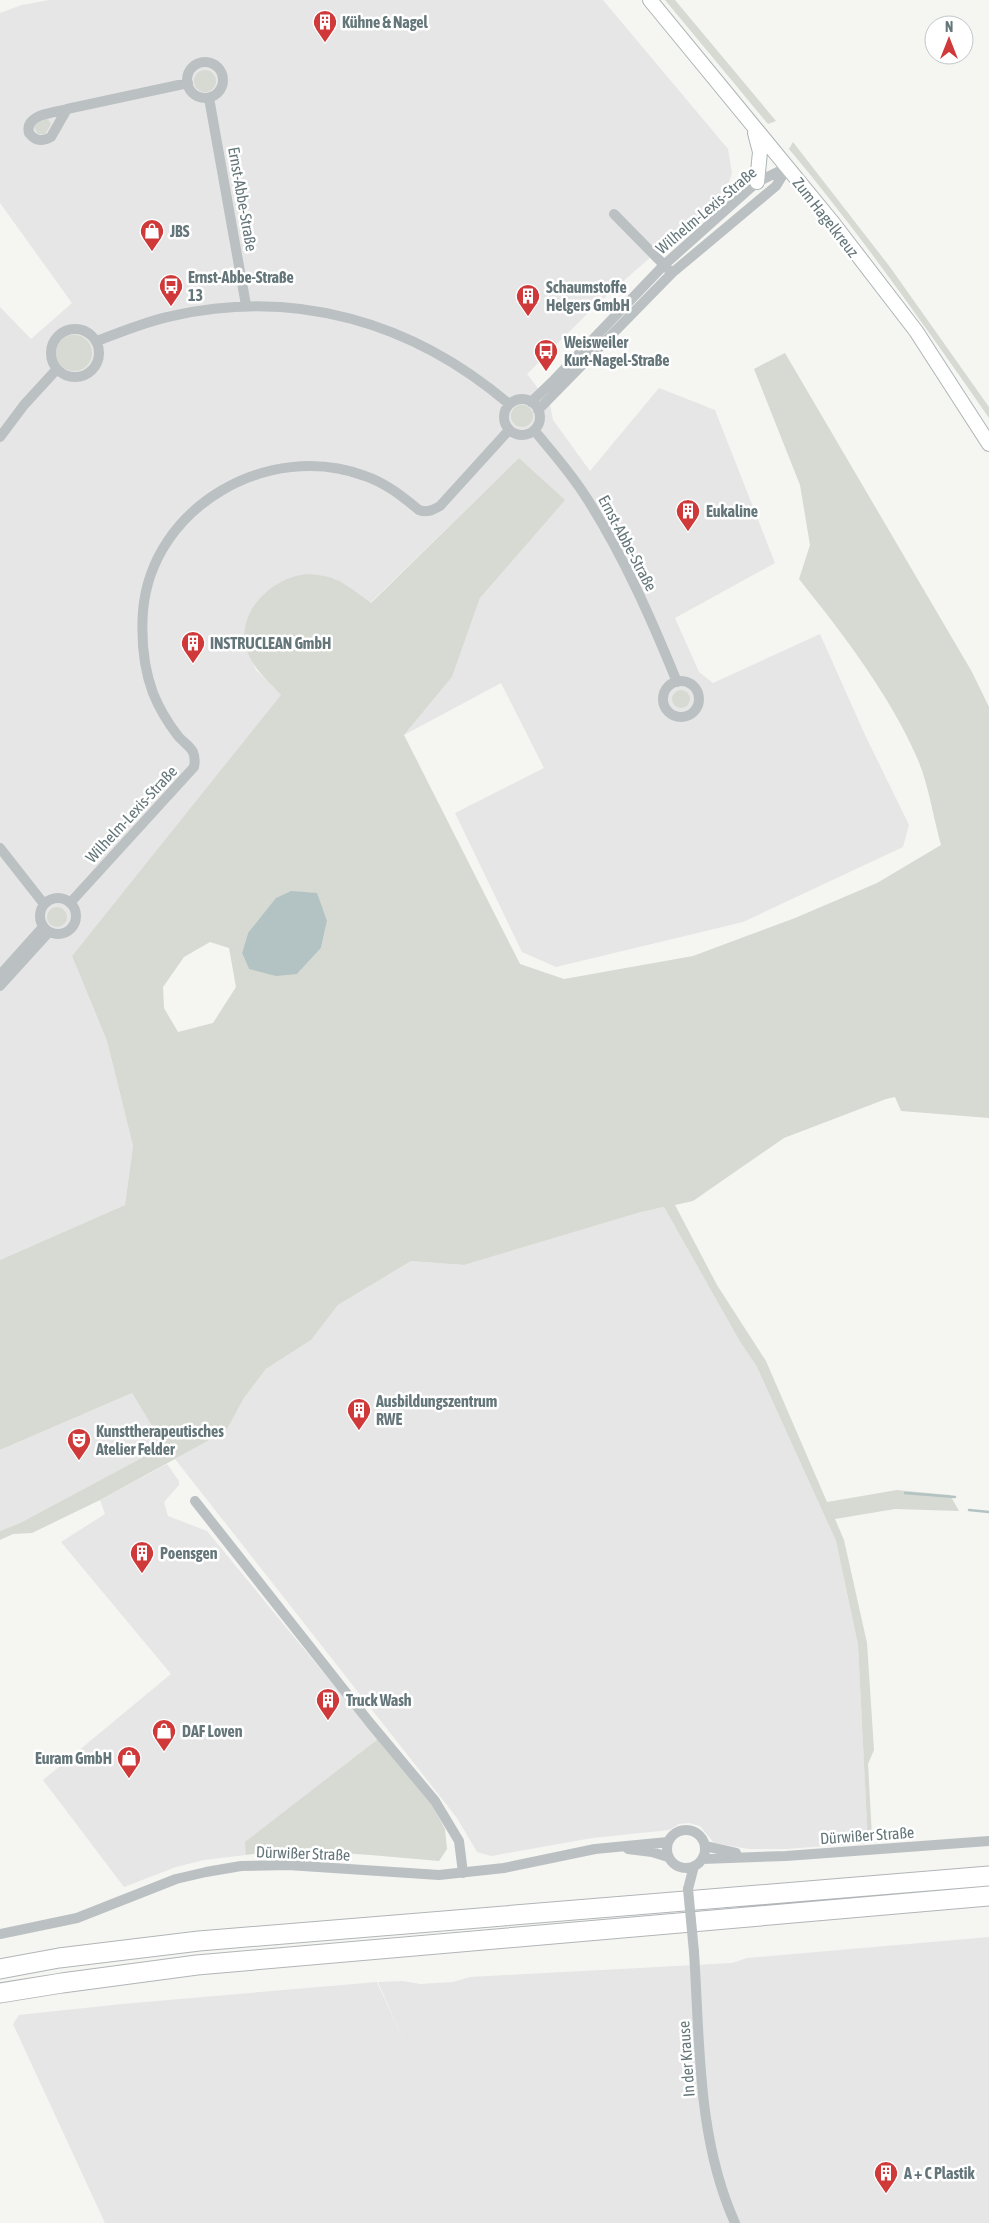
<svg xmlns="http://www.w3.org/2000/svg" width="989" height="2223" viewBox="0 0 989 2223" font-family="'Asap Condensed',sans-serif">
	<rect width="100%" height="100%" fill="#f5f5f2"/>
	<path fill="#e6e6e6" d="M49,0H603L728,149L732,173L726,191L595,306L527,374L550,404L553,420L590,471L659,388L715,410L775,563L675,618L699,672L713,683L820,634L865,735L909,825L903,847L743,922L556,967L522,952L455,813L544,768L501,683L404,735L452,677L480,598L564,500L519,458L370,603L334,578L245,628V643L256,670L282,695L72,956L107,1041L133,1146L125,1205L0,1260V307L31,339L72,303L0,203V13L22,5Z
		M664,1207L739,1340L757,1367L836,1541L858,1645L868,1843L786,1849H749L714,1843L700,1826L689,1823L679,1824L669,1830L592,1838L491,1856L477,1852L457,1818L175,1459L226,1431L244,1398L266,1369L311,1340L338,1305L411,1261L464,1265L641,1212Z
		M132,1393L164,1446L20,1523L0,1531V1450Z
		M167,1464L179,1481V1485L164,1502L168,1516L207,1531L378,1739L246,1842V1855L204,1860L176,1867L124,1887L43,1780L171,1674L61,1542L105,1514L100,1500Z
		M989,1937V2223H105L13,2024L19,2015L122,2004L377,1982L404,2042L378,1982L403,1981L420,1984L453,1982L470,1977L732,1963L747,1958Z"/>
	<path fill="#d6dad2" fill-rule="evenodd" d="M665,0H675L776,121L768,124Z
		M194 81a11 11 0 1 1 22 0a11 11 0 1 1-22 0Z
		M48,119L51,124L45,134H38L34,127L35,123Z
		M793,142L890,267L989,407V418C925,326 861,235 789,149Z
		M56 353a18 18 0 1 1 36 0a18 18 0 1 1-36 0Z
		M785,353L972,672L989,707V1118L901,1111L895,1097L886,1099L784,1138L693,1201L675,1205L717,1285L766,1361L827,1502L897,1490L950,1495L959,1511L895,1509L835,1519L844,1540L867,1643L874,1750L868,1764L872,1837L868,1843L858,1645L836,1541L757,1367L739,1340L664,1207L641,1212L464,1265L411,1261L338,1305L311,1340L266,1369L244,1398L226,1431L100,1500L32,1533L13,1534L0,1540V1531L20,1523L164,1446L132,1393L0,1450V1260L125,1205L133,1146L107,1041L72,956L281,695C267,679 249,666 245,642C240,610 271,580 301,575C309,573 324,576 332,578C343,581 361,596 371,603L519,458L565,500L480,598L452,677L404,735L520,964L564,979L693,956L795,918L877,883L941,845C934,820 928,783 918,760C890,695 843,634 799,579L810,545L800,485L754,369ZM327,921L321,948L297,974L249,969L242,953L248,933ZM210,942L229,948L236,987L213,1023L178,1032L164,1008L163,987L184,957Z
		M511 416a11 11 0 1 1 22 0a11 11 0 1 1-22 0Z
		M672 699a9 9 0 1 1 18 0a9 9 0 1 1-18 0Z
		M47 917a10 10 0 1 1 20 0a10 10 0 1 1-20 0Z
		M378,1739L431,1803L445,1829L447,1849L439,1861C376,1856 309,1847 246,1855L245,1842Z"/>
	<path fill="#b3c2c3" d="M291,891L317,893L327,921L321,948L297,974L276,976L249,969L242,953L248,933L276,898Z"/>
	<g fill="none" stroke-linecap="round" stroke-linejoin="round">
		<path stroke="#b3c2c3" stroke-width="2.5" d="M905,1493L955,1497
			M969,1510L989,1512"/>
		<g stroke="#adb5b7" stroke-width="16">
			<path id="secondary" d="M650,0L833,223L916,331L989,444
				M755,133L760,152L757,182"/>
		</g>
		<g stroke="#b1b5b7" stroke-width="21">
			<path id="motorway" d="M0,1969L59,1958L199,1941L989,1876
				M0,1993L62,1983L197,1965L989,1896"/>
		</g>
		<path stroke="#bbc0c2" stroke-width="10" d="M187 80a18 18 0 1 1 36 0a18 18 0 1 1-36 0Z
			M209,98L246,305
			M67,109L188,83
			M67,109L51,137C42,142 35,141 29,133C24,114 54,113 67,109Z
			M614,214L668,269
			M51 353a24 24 0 1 1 48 0a24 24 0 1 1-48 0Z
			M97,341C121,332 147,321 172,316C296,288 413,322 509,404
			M504 417a18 18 0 1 1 36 0a18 18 0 1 1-36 0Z
			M531,402L554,380L664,265L757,182L786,168
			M538,410L672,273L776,186L787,168
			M534,430C552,452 571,473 586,497C623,555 651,618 677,682
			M0,437L24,405L57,369
			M663 699a18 18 0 1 1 36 0a18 18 0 1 1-36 0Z
			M0,848L44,904
			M40 916a18 18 0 1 1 36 0a18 18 0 1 1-36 0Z
			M70,903L194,767C195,762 195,757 193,752C190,746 182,741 178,736C168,723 159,708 153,693C143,666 141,640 143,611C152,506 269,440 365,476C386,483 403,497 419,510C427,513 433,510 440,506L509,430
			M0,975L43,927
			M0,986L49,932
			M195,1501L370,1723L435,1801L459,1841L463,1873
			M667 1849a19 19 0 1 1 38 0a19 19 0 1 1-38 0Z
			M705,1846L736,1853
			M628,1849L652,1852L668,1857
			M702,1859L786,1856L989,1841
			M688,1889L694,1866
			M0,1934L77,1918L176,1879L206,1872L241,1866L288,1865L439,1875L504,1868L595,1849L668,1842
			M694,1952C700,2043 697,2139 735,2223"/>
		<use href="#secondary" stroke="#fff" stroke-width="14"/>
		<use href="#motorway" stroke="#fff" stroke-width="19"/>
		<path stroke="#bbc0c2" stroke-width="10" d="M688,1889L694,1952"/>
	</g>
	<defs>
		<g id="building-pin" transform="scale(1.25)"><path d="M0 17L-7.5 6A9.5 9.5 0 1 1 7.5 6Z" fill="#cf3939" stroke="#fff"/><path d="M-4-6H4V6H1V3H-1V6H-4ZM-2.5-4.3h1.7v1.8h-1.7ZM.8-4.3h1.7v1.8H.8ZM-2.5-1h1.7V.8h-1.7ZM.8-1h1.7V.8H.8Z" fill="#fff"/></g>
		<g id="shop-pin" transform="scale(1.25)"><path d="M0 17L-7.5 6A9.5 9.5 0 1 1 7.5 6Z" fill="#cf3939" stroke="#fff"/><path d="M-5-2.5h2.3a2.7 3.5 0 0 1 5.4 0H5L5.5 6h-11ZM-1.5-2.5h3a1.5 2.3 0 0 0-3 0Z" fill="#fff"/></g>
		<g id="bus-pin" transform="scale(1.25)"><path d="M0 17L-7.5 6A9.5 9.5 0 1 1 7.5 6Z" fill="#cf3939" stroke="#fff"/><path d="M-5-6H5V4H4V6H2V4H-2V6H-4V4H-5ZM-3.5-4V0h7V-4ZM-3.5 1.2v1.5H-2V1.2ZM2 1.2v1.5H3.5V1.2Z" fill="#fff"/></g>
		<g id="theatre-pin" transform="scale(1.25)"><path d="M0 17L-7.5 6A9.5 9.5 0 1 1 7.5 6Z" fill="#cf3939" stroke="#fff"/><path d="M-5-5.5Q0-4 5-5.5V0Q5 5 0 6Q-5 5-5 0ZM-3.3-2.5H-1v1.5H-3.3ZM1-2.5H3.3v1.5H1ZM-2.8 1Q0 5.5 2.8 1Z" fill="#fff"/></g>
	</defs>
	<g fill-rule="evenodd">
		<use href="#building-pin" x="325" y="22"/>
		<use href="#shop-pin" x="152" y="231"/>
		<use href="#bus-pin" x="171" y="286"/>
		<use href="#building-pin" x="528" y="296"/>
		<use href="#bus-pin" x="546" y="351"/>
		<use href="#building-pin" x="688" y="511"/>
		<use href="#building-pin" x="193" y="643"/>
		<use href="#building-pin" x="359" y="1410"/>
		<use href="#theatre-pin" x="79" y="1440"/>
		<use href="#building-pin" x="142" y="1553"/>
		<use href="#building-pin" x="328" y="1700"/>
		<use href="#shop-pin" x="164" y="1731"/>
		<use href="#shop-pin" x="129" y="1758"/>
		<use href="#building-pin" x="886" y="2173"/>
	</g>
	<g text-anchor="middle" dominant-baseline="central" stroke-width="5" stroke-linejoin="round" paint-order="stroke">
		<g font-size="16" font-weight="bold" fill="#64767a" stroke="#fff" text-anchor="start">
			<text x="342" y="22">Kühne &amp; Nagel</text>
			<text x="170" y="231">JBS</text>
			<text x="188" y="277">Ernst-Abbe-Straße<tspan x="188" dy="18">13</tspan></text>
			<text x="546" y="287">Schaumstoffe<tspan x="546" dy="18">Helgers GmbH</tspan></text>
			<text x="564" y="342">Weisweiler<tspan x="564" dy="18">Kurt-Nagel-Straße</tspan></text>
			<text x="706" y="511">Eukaline</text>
			<text x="210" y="643">INSTRUCLEAN GmbH</text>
			<text x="376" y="1401">Ausbildungszentrum<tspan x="376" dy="18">RWE</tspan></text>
			<text x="96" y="1431">Kunsttherapeutisches<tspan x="96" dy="18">Atelier Felder</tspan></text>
			<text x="160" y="1553">Poensgen</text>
			<text x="346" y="1700">Truck Wash</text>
			<text x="182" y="1731">DAF Loven</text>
			<text x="112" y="1758" text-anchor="end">Euram GmbH</text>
			<text x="904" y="2173">A + C Plastik</text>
		</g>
		<g font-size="16" fill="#64767a" stroke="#fff">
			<text transform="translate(243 199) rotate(80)">Ernst-Abbe-Straße</text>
			<text transform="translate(706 210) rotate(-40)">Wilhelm-Lexis-Straße</text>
			<text transform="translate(826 217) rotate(52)">Zum Hagelkreuz</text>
			<text transform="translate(628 543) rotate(62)">Ernst-Abbe-Straße</text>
			<text transform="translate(131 814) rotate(-47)">Wilhelm-Lexis-Straße</text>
			<text transform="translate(867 1835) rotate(-4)">Dürwißer Straße</text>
			<text transform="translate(303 1853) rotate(2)">Dürwißer Straße</text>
			<text transform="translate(686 2059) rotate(-94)">In der Krause</text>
		</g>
	</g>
	<g transform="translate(949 40)"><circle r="24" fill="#ffffff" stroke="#c1c8ca"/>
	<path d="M0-4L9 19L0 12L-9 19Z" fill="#cf3939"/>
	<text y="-8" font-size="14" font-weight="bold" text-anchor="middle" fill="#64767a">N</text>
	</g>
</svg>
